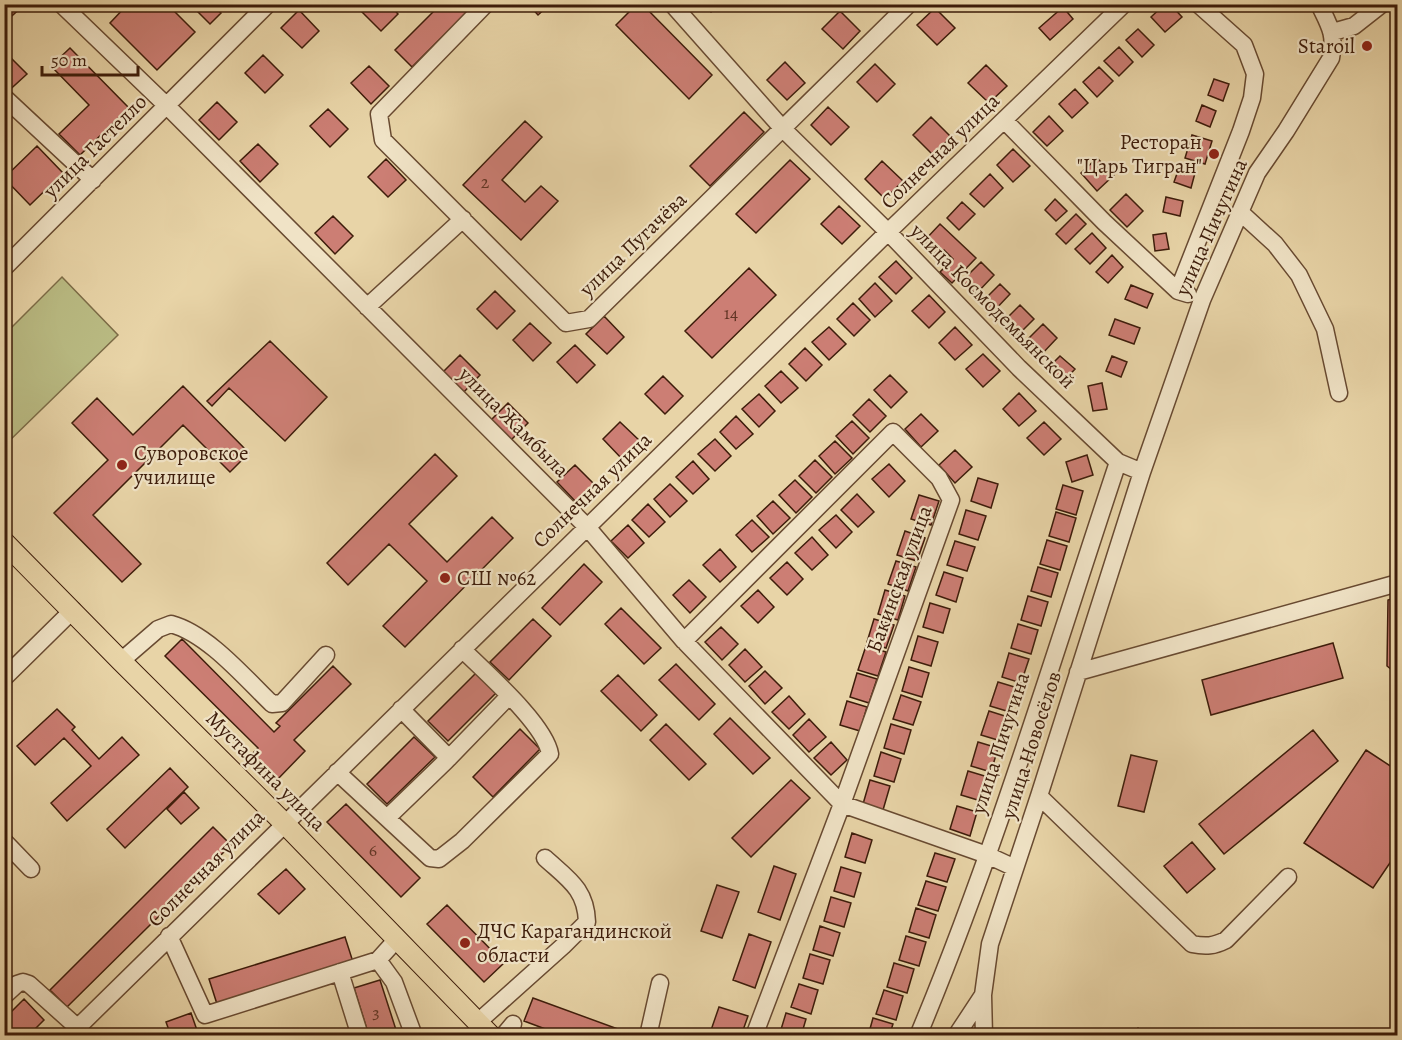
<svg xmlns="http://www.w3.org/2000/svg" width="1402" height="1040" viewBox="0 0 1402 1040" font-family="Alegreya,serif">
	<rect width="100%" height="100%" fill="#e8d4a7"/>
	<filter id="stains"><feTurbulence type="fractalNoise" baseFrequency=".00333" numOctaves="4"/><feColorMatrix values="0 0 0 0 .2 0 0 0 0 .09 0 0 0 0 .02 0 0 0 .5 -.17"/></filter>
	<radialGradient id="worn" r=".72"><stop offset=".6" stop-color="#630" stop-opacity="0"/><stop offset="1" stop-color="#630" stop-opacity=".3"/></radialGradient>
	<path fill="#babc84" stroke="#7c6c47" stroke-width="1.5" d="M62,277L118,335L5,445V334Z"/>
	<path fill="#cc7e74" stroke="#3d1c0a" stroke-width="1.5" d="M4,4H23L24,5L4,23Z
		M128,4H167L195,32L157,70L110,23Z
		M203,4H212L221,13L210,24L197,11Z
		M354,4H389L398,14L381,31Z
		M441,4H462L468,11L412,67L395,50Z
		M528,4H550L538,15Z
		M637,4H642L712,75L689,99L616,25Z
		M703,4H718L711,12Z
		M1165,4H1170L1182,17L1165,32L1151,17Z
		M1063,7L1073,19L1050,40L1039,28Z
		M935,8L955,28L937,45L917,25Z
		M299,10L319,31L302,48L281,28Z
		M840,11L860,31L843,49L822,29Z
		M1138,29L1154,45L1142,57L1126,40Z
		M1119,47L1133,62L1119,76L1104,61Z
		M70,48L129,108L80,155L59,134L89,105L51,66Z
		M4,51L27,74L4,95Z
		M263,55L283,75L265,93L245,73Z
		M785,62L805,83L787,100L767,80Z
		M875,64L895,84L877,102L857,82Z
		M986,65L1007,86L989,103L968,83Z
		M369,66L389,86L371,104L351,83Z
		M1099,67L1113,81L1097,97L1083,82Z
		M1214,79L1229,84L1223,101L1208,95Z
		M1075,89L1088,103L1072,118L1059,104Z
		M217,102L237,122L219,140L199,120Z
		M1202,105L1216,111L1210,127L1196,121Z
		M828,107L849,127L831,145L811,125Z
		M328,109L348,129L330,147L310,126Z
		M744,112L764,132L710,186L690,166Z
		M1049,116L1063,131L1047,146L1033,132Z
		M931,117L951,137L933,155L913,135Z
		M525,121L542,137L502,180L525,202L541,186L558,201L521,240L463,185Z
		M1192,135L1212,141L1205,164L1185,158Z
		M258,144L278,164L260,182L240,161Z
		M37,146L63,173L30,205L4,178Z
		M1013,149L1030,166L1013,182L997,165Z
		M1097,158L1114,175L1097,191L1081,173Z
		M386,159L406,180L388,197L368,177Z
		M790,160L810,179L756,233L736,214Z
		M882,161L903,181L885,199L865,179Z
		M1179,168L1195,173L1191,188L1174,182Z
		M990,174L1003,188L984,207L970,194Z
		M1126,194L1143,211L1127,227L1110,210Z
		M1166,197L1183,201L1180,216L1163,212Z
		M1055,199L1067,211L1056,221L1045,210Z
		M962,202L975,214L959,230L947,218Z
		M839,206L860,226L842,244L821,224Z
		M1076,214L1086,224L1066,244L1056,234Z
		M333,216L353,236L335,254L315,233Z
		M940,224L976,258L952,283L940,272L953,259L944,250L938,255L924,241Z
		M1092,233L1106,248L1090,264L1075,249Z
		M1166,233L1169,249L1155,251L1153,235Z
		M1112,255L1123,267L1108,283L1096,272Z
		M896,261L912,278L896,294L879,277Z
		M981,262L994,275L976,294L962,281Z
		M749,268L776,295L712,358L685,331Z
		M875,283L892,301L875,317L859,299Z
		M1000,284L1010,294L993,312L982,302Z
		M1131,285L1153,294L1147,308L1125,299Z
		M495,291L515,311L497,329L477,309Z
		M929,295L945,312L929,328L912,311Z
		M853,303L870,320L854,336L837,319Z
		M1020,305L1034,319L1018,335L1004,321Z
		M604,316L624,337L607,354L586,334Z
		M1115,319L1140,328L1134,344L1109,335Z
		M530,323L551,343L533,361L513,340Z
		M1043,324L1057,338L1041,355L1026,341Z
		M829,327L846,344L829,360L812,342Z
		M955,327L972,345L955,360L939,343Z
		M270,341L327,397L285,441L229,388L212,406L207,401Z
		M575,345L595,365L577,383L557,362Z
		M805,348L822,365L806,381L789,364Z
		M983,354L1000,371L983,387L966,369Z
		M460,355L480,375L463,393L442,373Z
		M1060,356L1075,369L1063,382L1048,368Z
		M1112,356L1127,362L1121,377L1106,371Z
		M781,371L798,388L781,403L765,386Z
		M890,375L907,392L891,408L874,390Z
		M663,376L683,396L665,414L645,394Z
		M1102,383L1107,409L1093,411L1088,386Z
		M183,386L249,453L230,472L183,425L93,515L141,564L122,582L54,513L108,460L72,423L97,398L133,435Z
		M1019,393L1036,411L1019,426L1003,409Z
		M759,394L775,411L759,427L742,409Z
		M869,399L886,416L870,432L853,415Z
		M508,403L528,423L510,441L490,421Z
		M921,414L938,431L921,447L905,429Z
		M736,416L753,434L736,449L720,432Z
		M852,421L869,438L853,454L836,436Z
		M620,422L641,442L623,460L603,439Z
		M1044,422L1061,439L1044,455L1027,438Z
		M715,439L731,456L715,471L698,454Z
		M835,441L852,458L835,474L819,456Z
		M955,450L972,467L955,483L939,465Z
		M435,454L457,476L409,524L447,562L492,517L513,538L405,647L383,626L427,581L389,544L348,585L327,563Z
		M1087,455L1093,475L1072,482L1066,462Z
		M815,460L832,477L816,493L799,476Z
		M693,461L709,479L693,494L676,477Z
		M889,464L905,481L889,497L872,479Z
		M575,465L595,485L577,503L557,482Z
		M978,478L998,484L991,508L971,501Z
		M795,480L812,497L796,513L779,495Z
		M670,484L687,501L670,517L654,499Z
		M1063,485L1083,491L1076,515L1056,509Z
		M857,494L874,512L858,527L841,510Z
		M919,495L939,501L931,525L911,519Z
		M773,501L790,518L773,534L757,516Z
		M648,504L665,522L649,537L632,520Z
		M966,510L986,516L978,540L959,534Z
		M1056,512L1076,518L1069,542L1049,536Z
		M836,515L852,532L836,548L819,530Z
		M752,520L769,537L752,552L736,535Z
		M628,525L644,543L628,558L611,541Z
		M905,531L925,538L917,561L897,555Z
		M812,537L828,555L812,570L795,553Z
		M1047,540L1067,546L1060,570L1040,564Z
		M955,541L975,547L967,571L947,565Z
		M720,549L736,567L720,582L703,565Z
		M896,561L916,567L908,591L888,584Z
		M787,562L803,579L787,595L770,578Z
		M584,564L602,582L560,625L542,608Z
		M1038,567L1058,573L1051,597L1031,591Z
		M944,572L963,578L956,602L936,595Z
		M689,580L706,597L690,613L673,595Z
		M758,590L774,607L758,623L741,606Z
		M885,590L905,596L898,620L878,614Z
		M1028,596L1048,602L1041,626L1021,620Z
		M1398,597V675L1387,666L1388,600Z
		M930,603L950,609L943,633L923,627Z
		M621,608L661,648L644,664L605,624Z
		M533,619L551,636L509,680L490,662Z
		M874,619L894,625L886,648L867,642Z
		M1018,624L1038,630L1031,654L1011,648Z
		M721,627L738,644L722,660L705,642Z
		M918,636L938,642L931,666L911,660Z
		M182,639L274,732L280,726L276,723L333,666L351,684L294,740L305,751L276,781L250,756L258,748L165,656Z
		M1333,643L1343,678L1211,715L1202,680Z
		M866,646L886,652L878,676L858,670Z
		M745,649L762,667L745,682L729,665Z
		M1009,653L1029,659L1021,683L1002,677Z
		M676,664L715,704L699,720L659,680Z
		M909,667L929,673L922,697L902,691Z
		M765,671L782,688L765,704L749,686Z
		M476,673L496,693L448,741L428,721Z
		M857,673L877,679L869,703L850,697Z
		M618,675L657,715L641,731L601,691Z
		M998,682L1018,688L1010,712L990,706Z
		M901,695L921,702L913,725L893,719Z
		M789,696L805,714L789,729L772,712Z
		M847,701L867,707L860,731L840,725Z
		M57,709L75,727L72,730L99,759L122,737L139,755L67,821L51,803L91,766L64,738L35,765L17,746Z
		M989,711L1008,717L1001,741L981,735Z
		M730,718L770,758L753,774L714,734Z
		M809,719L826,737L809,752L793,735Z
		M666,724L706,764L689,780L650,740Z
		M891,724L911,730L904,754L884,748Z
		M520,729L540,749L493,797L473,777Z
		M1313,730L1338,761L1224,854L1199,824Z
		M414,737L435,757L387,804L367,784Z
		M831,742L847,760L831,775L814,758Z
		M978,742L998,748L991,772L971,766Z
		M1366,750L1398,771V851L1373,888L1304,843Z
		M881,752L901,759L894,782L874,776Z
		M1131,755L1157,761L1144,812L1118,806Z
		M170,768L188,787L125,848L107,829Z
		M968,771L988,777L981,801L961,795Z
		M791,780L810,798L751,857L732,838Z
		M870,780L890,786L883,810L863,804Z
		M184,792L199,808L181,824L167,809Z
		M346,804L420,878L401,897L327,822Z
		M957,806L977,812L970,836L950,829Z
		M213,827L231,845L67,1007L50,990Z
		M852,833L872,840L865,863L845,857Z
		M1192,842L1215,869L1187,893L1164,866Z
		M935,853L955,859L947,882L927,876Z
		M774,866L796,874L780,920L758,912Z
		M841,867L861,873L854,897L834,891Z
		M286,869L305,889L279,914L258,894Z
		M926,881L946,887L938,911L918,905Z
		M717,885L739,892L722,938L701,931Z
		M831,897L851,903L844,927L824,921Z
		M447,905L504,963L484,982L427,924Z
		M916,908L936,915L929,938L909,932Z
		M820,926L840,933L833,956L813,950Z
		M749,934L771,942L755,988L733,980Z
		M906,936L926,942L919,966L899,960Z
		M345,937L353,962L217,1004L209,979Z
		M810,954L830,960L823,984L803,978Z
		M894,963L914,969L907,993L887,987Z
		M380,980L398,1036H369L354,988Z
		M799,984L818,990L811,1014L791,1007Z
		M884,990L903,996L896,1020L876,1014Z
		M533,998L637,1036H564L524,1021Z
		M24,999L44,1020L28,1036H4V1019Z
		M719,1007L748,1016L741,1036H709Z
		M191,1013L199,1036H171L166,1022Z
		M786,1013L806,1019L801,1036H779Z
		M873,1018L893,1024L889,1036H868Z
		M1138,1028L1147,1036H1131Z"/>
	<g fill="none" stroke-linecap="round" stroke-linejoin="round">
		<g stroke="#684a31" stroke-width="19">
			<path id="minor" d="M61,4L167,106L587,527L684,641L842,804L987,855L1015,868
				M486,4L379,114L383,140L566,323L589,319L909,4
				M672,4L783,129L888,232L1019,368L1118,462L1142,472
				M1333,32L1354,26L1382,4
				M4,97L93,180
				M1004,120L1104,222L1178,291L1188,294
				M1240,212L1275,244L1299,275L1325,329L1339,393
				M4,268L268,4
				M1178,291L1241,131L1252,98L1255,74L1244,45L1198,4
				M367,307L463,219
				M684,641L893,432L939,478L951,500L842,804L754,1036
				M121,661L158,629L171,624C208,634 244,677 272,704L282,703L326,655
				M1078,672L1398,583
				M4,678L73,610
				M401,709L449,758
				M337,772L430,858L439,859L462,841L550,754C545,724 486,673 462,649
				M1039,796L1192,944C1206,947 1214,946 1226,940L1288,877
				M387,818L446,761L509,696
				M4,841L31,869
				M169,936L205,1015L378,960
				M397,939L378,960L394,982L414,1036
				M340,972L360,1036
				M4,996L17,984L23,982L29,984L77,1027
				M478,1022L563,946L587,922C586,889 568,879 545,858
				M69,1036L888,232L1124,4
				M503,1036L513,1024
				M648,1036L660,983
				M918,1036C996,849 1054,654 1118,462
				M956,1036L983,995
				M984,1036L983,995L990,944L1039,796L1142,472L1202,300L1257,173L1286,131L1331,58C1336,34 1329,25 1319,4"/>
		</g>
		<g stroke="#3d1c0a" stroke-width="22">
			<path id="major" d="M4,542L121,661L284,823L491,1036"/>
		</g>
		<use href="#minor" stroke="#f0e3c6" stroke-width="16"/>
		<use href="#major" stroke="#e8d4a7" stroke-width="20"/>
	</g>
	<g fill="#8f2418" stroke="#f0e3c6" stroke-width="2">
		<circle cx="1367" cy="46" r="6"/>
		<circle cx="1214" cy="154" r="6"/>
		<circle cx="122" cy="465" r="6"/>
		<circle cx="445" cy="578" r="6"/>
		<circle cx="465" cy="943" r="6"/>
	</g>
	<g text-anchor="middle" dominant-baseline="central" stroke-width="4.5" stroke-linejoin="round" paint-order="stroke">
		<g font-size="18" fill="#613424">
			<text x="485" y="182">2</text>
			<text x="731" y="313">14</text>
			<text x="373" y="850">6</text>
			<text x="376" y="1012">3</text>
		</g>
		<g font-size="21" fill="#3d1c0a" stroke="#f0e3c6" text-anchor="start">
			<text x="1355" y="46" text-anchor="end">Staroil</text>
			<text x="1202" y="142" text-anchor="end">Ресторан<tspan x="1202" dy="24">"Царь Тигран"</tspan></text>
			<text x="134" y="453">Суворовское<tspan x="134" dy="24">училище</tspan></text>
			<text x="457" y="578">СШ №62</text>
			<text x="477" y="931">ДЧС Карагандинской<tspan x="477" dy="24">области</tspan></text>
		</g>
		<g font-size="21" fill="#3d1c0a" stroke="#f0e3c6">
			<text transform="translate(95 146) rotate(-45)">улица Гастелло</text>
			<text transform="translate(940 151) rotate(-44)">Солнечная улица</text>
			<text transform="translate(1211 227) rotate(-66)">улица Пичугина</text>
			<text transform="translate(633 244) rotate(-44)">улица Пугачёва</text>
			<text transform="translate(993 306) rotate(45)">улица Космодемьянской</text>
			<text transform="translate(514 422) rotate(45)">улица Жамбыла</text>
			<text transform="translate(592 490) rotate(-44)">Солнечная улица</text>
			<text transform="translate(899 579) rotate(-70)">Бакинская улица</text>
			<text transform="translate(1000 743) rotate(-72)">улица Пичугина</text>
			<text transform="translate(1031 745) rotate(-72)">улица Новосёлов</text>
			<text transform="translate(266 771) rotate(45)">Мустафина улица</text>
			<text transform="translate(206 868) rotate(-45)">Солнечная улица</text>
		</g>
	</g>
	<rect width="1402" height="1040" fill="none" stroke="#e8d4a7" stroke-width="24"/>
	<rect x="6" y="6" width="1390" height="1028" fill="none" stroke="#3d1c0a" stroke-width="3"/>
	<rect x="12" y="12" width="1378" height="1016" fill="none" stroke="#3d1c0a" stroke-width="1.5"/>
	<path d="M42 66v9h96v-9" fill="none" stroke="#3d1c0a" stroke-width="3"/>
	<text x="51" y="66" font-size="18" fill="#3d1c0a" stroke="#f0e3c6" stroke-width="4.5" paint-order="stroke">50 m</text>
	<rect width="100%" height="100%" filter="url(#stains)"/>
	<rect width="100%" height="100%" fill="url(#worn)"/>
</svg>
